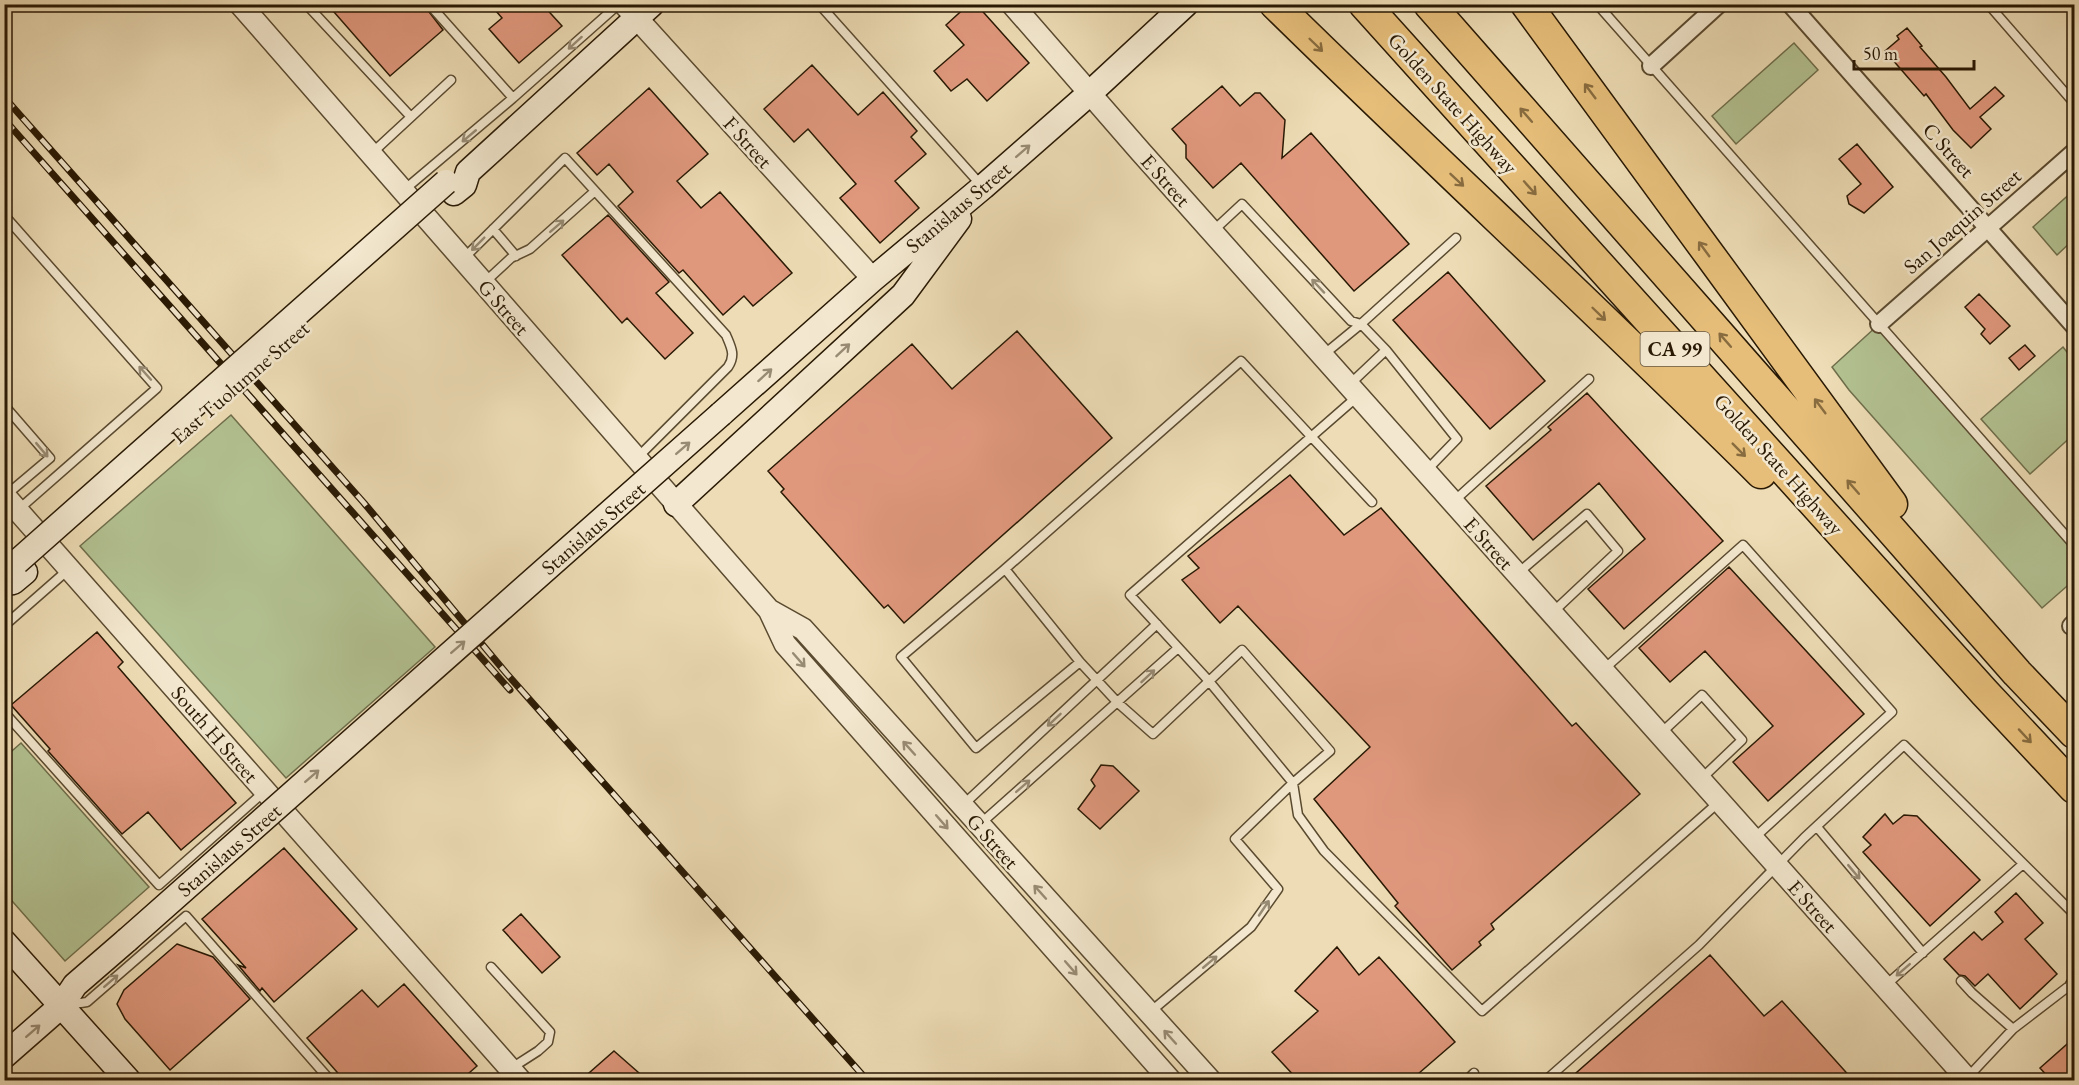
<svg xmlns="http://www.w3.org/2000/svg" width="2079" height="1085" viewBox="0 0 2079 1085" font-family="'EB Garamond',serif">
	<rect width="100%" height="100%" fill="#eddcb5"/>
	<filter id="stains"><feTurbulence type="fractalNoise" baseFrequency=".00333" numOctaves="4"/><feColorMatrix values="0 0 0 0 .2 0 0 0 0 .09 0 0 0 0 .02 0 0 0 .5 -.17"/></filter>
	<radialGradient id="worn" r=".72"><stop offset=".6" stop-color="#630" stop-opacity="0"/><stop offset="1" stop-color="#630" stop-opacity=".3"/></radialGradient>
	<path fill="#b3c292" stroke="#6e6e4b" stroke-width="1.5" d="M1794,43L1818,70L1736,144L1712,116Z
		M2074,190V239L2057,255L2033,227Z
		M1877,326L2074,546V580L2042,608L1849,390L1832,367Z
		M2063,347L2074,361V434L2030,474L1981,419Z
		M231,415L435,647L286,778L80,546Z
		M21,743L149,887L65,961L5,893V757Z"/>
	<path fill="#e0987d" stroke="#291904" stroke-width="1.5" d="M327,4H423L443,30L390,76Z
		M490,4H542L562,26L519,63L489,29L502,18Z
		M969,4H976L1029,63L987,101L967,79L951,91L934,71L964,45L946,25Z
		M1907,28L1922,46L1920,47L1946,77L1970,109L1995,87L2004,96L1980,117L1991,129L1971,148L1953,130L1926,94L1924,96L1885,51L1899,39L1897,36Z
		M812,65L858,115L883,92L917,131L911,137L926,154L895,181L919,208L880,243L840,198L856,184L808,129L794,142L764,109Z
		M1222,86L1240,106L1255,93H1260L1285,120L1282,158L1311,133L1409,244L1354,291L1241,163L1213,188L1186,158V145L1172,129Z
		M649,88L708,154L677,181L701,208L720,192L792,273L753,306L744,296L723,315L683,270L679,273L618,206L633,192L609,164L597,175L577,153Z
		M1857,144L1893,187L1864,213L1849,204L1847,196L1861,184L1839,159Z
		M608,215L669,282L656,293L693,333L665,359L627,318L622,323L562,255Z
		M1448,272L1545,381L1490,429L1393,320Z
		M1979,294L2010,326L1990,344L1981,334L1985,329L1965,307Z
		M1017,331L1112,438L904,623L888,605L884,608L781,492L784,489L768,471L912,344L952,389Z
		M2025,345L2035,356L2019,370L2009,358Z
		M1587,393L1723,541L1624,629L1588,589L1645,539L1599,483L1533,540L1486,486L1551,430L1548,427Z
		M1290,475L1344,535L1381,508L1572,726L1576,723L1640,794L1491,924L1494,929L1479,942L1481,945L1452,970L1395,906L1398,903L1314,799L1370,747L1238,606L1220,623L1182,580L1199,568L1188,556Z
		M1729,567L1864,714L1768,801L1733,762L1773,726L1705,651L1670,682L1639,648Z
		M97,632L123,662L118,667L236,803L181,850L148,812L122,834L48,751L50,749L11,705Z
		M1101,765L1113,766L1139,791L1100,829L1078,809L1095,786L1091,780Z
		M1885,814L1893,824L1904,815L1917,816L1980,880L1930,926L1863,852L1871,845L1863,837Z
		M284,848L357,929L274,1002L262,988L260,991L238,965L246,968L202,919Z
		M2016,893L2043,923L2025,939L2057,974L2020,1009L1988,974L1975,986L1965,976L1959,975L1944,959L1974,932L1982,940L2003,922L1995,912Z
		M521,914L560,957L542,973L503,930Z
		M177,944L213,957L250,999L170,1070L125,1019L117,1004L124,990Z
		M1337,947L1359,975L1379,957L1455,1042L1411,1080H1298L1272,1052L1318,1011L1295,991Z
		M1710,955L1764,1016L1782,1001L1853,1080H1568Z
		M404,984L477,1066L461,1080H344L307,1038L362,990L378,1007Z
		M2074,1038V1080H2051L2040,1068Z
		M614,1051L647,1080H581Z"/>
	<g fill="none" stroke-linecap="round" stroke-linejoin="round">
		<g stroke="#5a4a30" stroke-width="11">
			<path id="service" d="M306,4L411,117
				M429,4L513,98
				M819,4L981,185
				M1597,4L2074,545
				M1988,4L2074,103
				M371,154L451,80
				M404,190L513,98L619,4
				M4,215L157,388L18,510
				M493,229L516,256
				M1213,231L1242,204L1351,321L1361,324
				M464,258L565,158L726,335C731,347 736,355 728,367L637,458
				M484,283L511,258L530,249L595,191
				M1386,350L1457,439L1426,471
				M1322,356L1361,324
				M1349,385L1386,350L1361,324L1456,238
				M4,405L50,458L5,496
				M1454,501L1589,379
				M1005,569L1241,361L1372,502
				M1517,574L1587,514L1618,551L1552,613
				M4,626L69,569
				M1080,662L976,748L901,657L1005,569L1080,662L1118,703L1153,734L1242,650L1330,751L1293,783L1208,680L1130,595L1358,396
				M1603,670L1743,545L1892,712L1753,839
				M4,712L159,885L265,791
				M1660,734L1702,695L1742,740L1700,780
				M1293,783L1298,815L1324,851L1482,1011L1719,802
				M962,806L1157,624
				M979,825L1178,648
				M1817,827L1923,953
				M491,967L550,1032L548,1042L538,1051L510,1069
				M1961,981L1972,993L2013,1029L2069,986L2074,978
				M1886,985L2023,864
				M68,1005L87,1002L186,916L330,1080
				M1149,1013L1251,927L1278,889L1235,839L1293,783
				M1968,1077L2013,1029
				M1467,1080L1474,1073
				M1546,1080L1699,945L1804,838L1904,745L2074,914"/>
		</g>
		<g stroke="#5a4a30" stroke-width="20">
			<path id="minor" d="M1790,4L2074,326
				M1651,66L1719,4
				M1879,324L2074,152
				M2071,626L2074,623"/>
		</g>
		<g stroke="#5a4a30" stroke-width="24">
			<path id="tertiary" d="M240,4L769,610L785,644L1170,1080
				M624,4L873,279
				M1012,4L1140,151L1968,1080
				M4,495L520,1080
				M769,610L803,629L1210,1080"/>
		</g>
		<g stroke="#291904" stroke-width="27">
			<path id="secondary" d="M454,193L464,185L468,172L652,4
				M721,414L873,279L983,187L1090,93L1186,4
				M676,504L903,295L959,219
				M4,583L13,582L25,572
				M4,942L128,1080
				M4,1056L61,1006L75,985L127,940"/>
		</g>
		<g stroke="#291904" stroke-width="33">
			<path id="motorway" d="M1275,4C1436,162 1601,314 1761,473
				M1364,4L1985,693L2074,788
				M1429,4L2017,673L2074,733
				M1526,4C1649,170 1769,338 1892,504"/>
		</g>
		<use href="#service" stroke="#f3e8cf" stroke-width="8"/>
		<use href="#minor" stroke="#f3e8cf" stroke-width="16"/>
		<use href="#tertiary" stroke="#f3e8cf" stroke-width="21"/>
		<use href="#secondary" stroke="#f3e8cf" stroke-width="24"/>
		<use href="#motorway" stroke="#e6be7a" stroke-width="30"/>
		<g stroke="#291904" stroke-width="7">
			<path id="rail" d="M4,97L364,503L507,674L867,1080
				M4,119L510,690"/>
		</g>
		<use href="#rail" stroke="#f3e8cf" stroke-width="4.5" stroke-dasharray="14" stroke-linecap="butt"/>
		<g stroke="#291904" stroke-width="27" stroke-linecap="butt">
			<path id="secondary-bridge" d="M17,562L446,182
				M127,940L721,414"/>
		</g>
		<use href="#secondary-bridge" stroke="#f3e8cf" stroke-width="24"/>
	</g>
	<defs><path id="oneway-shaft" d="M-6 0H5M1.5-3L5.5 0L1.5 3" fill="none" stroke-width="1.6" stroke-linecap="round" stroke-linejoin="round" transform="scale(1.5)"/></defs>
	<g stroke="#988b74">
		<use href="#oneway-shaft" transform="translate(575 43) rotate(138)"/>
		<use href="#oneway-shaft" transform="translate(469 136) rotate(140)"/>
		<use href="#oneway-shaft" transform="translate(1023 151) rotate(-41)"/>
		<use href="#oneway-shaft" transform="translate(557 226) rotate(-41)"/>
		<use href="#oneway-shaft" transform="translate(478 244) rotate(135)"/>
		<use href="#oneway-shaft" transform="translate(1318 286) rotate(-133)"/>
		<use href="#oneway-shaft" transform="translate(843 350) rotate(-43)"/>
		<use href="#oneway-shaft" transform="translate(145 373) rotate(-132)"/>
		<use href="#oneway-shaft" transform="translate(765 375) rotate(-42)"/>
		<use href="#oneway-shaft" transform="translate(683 448) rotate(-41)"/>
		<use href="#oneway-shaft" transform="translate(42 450) rotate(50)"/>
		<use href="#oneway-shaft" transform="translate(458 647) rotate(-41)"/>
		<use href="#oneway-shaft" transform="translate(799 660) rotate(49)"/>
		<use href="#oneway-shaft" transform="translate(1148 676) rotate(-43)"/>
		<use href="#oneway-shaft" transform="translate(1054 720) rotate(137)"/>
		<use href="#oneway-shaft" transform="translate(909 748) rotate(-132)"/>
		<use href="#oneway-shaft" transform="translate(312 776) rotate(-41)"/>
		<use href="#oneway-shaft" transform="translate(1023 786) rotate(-41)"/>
		<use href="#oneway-shaft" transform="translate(942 822) rotate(49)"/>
		<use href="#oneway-shaft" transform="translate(1854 872) rotate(50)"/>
		<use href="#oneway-shaft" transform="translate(1040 892) rotate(-132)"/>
		<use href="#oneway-shaft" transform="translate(1264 908) rotate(-56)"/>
		<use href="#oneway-shaft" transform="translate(1210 962) rotate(-40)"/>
		<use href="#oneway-shaft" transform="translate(1071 968) rotate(49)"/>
		<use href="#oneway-shaft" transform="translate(1903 970) rotate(139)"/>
		<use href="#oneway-shaft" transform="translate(111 981) rotate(-41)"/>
		<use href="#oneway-shaft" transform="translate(33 1031) rotate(-41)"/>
		<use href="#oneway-shaft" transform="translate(1170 1037) rotate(-132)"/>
	</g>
	<g stroke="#886c3f">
		<use href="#oneway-shaft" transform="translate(1316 45) rotate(44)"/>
		<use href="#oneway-shaft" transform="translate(1590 91) rotate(-127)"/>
		<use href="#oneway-shaft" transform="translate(1526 115) rotate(-131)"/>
		<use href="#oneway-shaft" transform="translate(1457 180) rotate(43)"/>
		<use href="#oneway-shaft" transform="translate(1530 188) rotate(48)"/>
		<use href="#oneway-shaft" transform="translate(1704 249) rotate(-126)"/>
		<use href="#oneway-shaft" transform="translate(1599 314) rotate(44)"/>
		<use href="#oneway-shaft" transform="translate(1725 340) rotate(-131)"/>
		<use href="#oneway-shaft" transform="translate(1820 406) rotate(-127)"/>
		<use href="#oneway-shaft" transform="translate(1739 450) rotate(45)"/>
		<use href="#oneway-shaft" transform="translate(1853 487) rotate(-131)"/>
		<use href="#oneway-shaft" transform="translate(2025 736) rotate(47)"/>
	</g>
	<g text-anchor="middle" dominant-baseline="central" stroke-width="5" stroke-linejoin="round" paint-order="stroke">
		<rect fill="#f3e8cf" stroke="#665741" stroke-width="1.5" x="1640.5" y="332" width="69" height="34" rx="4.5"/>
		<g font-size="20" font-weight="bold" fill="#291904">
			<text x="1675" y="349">CA 99</text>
		</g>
		<g font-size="21" fill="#291904" stroke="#f3e8cf">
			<text transform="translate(1453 103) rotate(48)">Golden State Highway</text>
			<text transform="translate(748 142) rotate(48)">F Street</text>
			<text transform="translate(1949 150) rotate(48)">C Street</text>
			<text transform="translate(1166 180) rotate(48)">E Street</text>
			<text transform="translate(958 207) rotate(-40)">Stanislaus Street</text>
			<text transform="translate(1962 221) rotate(-41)">San Joaquin Street</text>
			<text transform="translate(504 307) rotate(49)">G Street</text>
			<text transform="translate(240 382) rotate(-41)">East Tuolumne Street</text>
			<text transform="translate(1779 464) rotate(48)">Golden State Highway</text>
			<text transform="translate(593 528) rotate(-41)">Stanislaus Street</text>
			<text transform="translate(1489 543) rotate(48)">E Street</text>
			<text transform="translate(215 734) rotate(49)">South H Street</text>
			<text transform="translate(993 841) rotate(48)">G Street</text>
			<text transform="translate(229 850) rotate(-41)">Stanislaus Street</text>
			<text transform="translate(1813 906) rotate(48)">E Street</text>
		</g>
	</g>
	<rect width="2079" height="1085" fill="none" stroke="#eddcb5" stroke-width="24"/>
	<rect x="6" y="6" width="2067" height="1073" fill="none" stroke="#291904" stroke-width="3"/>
	<rect x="12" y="12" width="2055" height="1061" fill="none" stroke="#291904" stroke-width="1.5"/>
	<path d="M1854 60v9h120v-9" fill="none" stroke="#291904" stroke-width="3"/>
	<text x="1863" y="60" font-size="18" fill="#291904" stroke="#f3e8cf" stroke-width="4.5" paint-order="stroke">50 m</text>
	<rect width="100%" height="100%" filter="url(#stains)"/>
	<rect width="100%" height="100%" fill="url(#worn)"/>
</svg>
